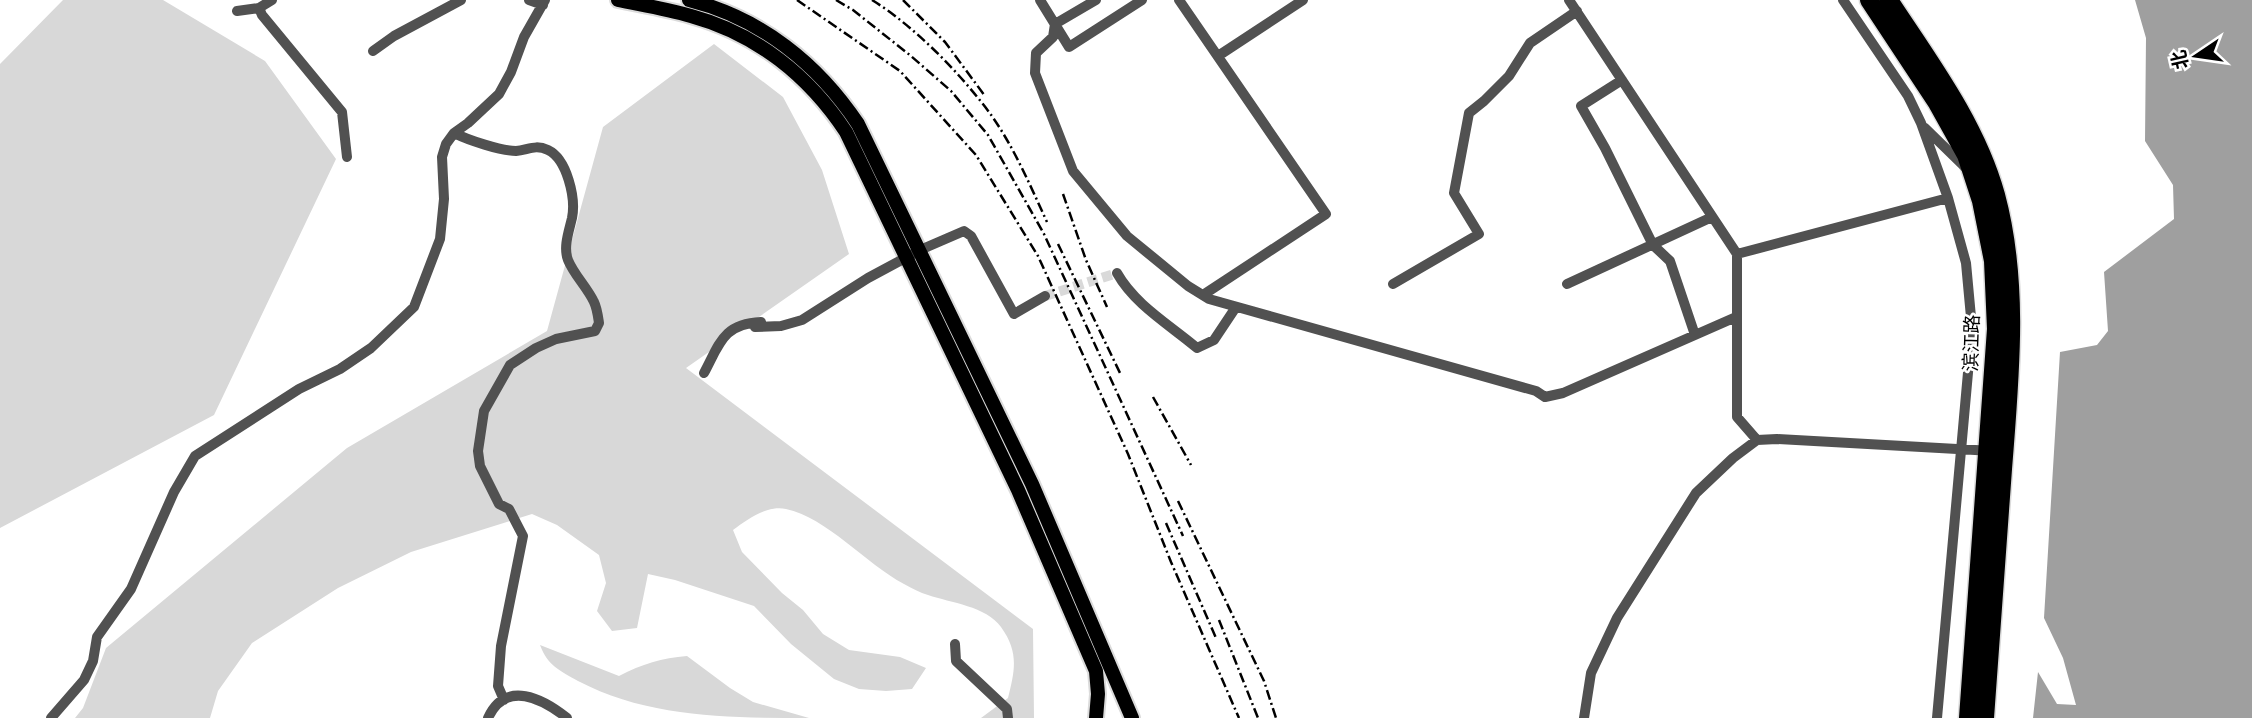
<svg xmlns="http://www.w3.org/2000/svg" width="2252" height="718" viewBox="0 0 2252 718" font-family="Overpass,'Noto Sans SC',sans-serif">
	<rect width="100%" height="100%" fill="#fff"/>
	<path fill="#d8d8d8" d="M63,0H163L265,61L336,159L214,415L0,528V64Z
		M714,44L783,97L822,170L849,254L686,368L1033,629L1034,718H981L1008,698C1015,670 1019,652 1001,627C986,606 951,603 928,595C920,593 912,588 904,584C866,564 826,517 786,509C767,505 748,519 733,530L742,552L782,593L803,610L823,634L849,650L900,657L926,668L912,689L886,691L859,689L834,679L791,644L754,606L675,580L648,574L637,628L612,631L597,611L606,583L599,555L557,525L532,514L411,552L338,588L252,643L218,691L210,718H75L83,708L106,648L347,448L547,331L603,127Z
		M540,645L619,676C642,664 662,658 687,656L730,688L753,702L809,718C729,718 649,718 578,681C559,670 548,666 540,645Z"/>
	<path fill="#9f9f9f" d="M2135,0H2252V718H2033L2038,672L2057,704L2076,705L2063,658L2044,618L2060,352L2097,345L2108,331L2104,272L2174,219L2173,185L2145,141L2146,38Z"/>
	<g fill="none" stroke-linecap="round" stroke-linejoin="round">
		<path stroke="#d9d9d9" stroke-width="10" stroke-dasharray="10 5" stroke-linecap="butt" d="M1045,296L1117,273"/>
		<g stroke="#dbdbdb" stroke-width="18">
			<path id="major" d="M618,0C642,5 667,9 691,16C757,34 809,76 846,132L1018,490L1096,671L1098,694L1096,718
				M689,0C761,18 818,64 858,124L1032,484L1132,718"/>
		</g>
		<g stroke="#dbdbdb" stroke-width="21">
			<path id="highway" d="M1869,0L1937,103L1966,155L1981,201L1993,261L1996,329L1968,718
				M1889,0C1929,61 1976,123 1996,195C2020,284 2010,378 2003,469C1997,552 1991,635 1985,718"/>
		</g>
		<path stroke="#515151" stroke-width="10" d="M529,0L543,5
			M1040,0L1069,47L1142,0
			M1179,0L1326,214L1203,295
			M1569,0L1737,254V417L1757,440
			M1843,0L1908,96L1921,123L1948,198L1966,263L1972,328L1937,718
			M259,8L262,15L342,112L347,157
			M237,11L259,8L272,0
			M1055,24L1053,37L1036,53L1035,73L1073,171L1127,236L1188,286L1209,299L1536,391L1545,397L1563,393L1736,317
			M1055,24L1096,0
			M373,51L394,36L461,0
			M1218,56L1303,0
			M1622,80L1581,106L1605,148L1653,245L1670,261L1695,335
			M1925,128L1969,171
			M454,133C468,140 501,151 516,151C528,150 535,144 548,150C567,159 576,198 572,218C569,231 563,247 568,260C574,275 587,287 594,302C597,308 598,316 599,323L595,331L556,339L536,348L510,365L484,411L478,451L480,466L499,504L509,509L523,536L501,646L498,686L504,700
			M1737,254L1948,198
			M1117,273C1135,305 1170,325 1197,348L1214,340L1236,307
			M1393,284L1479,234L1454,193L1469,113L1484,101L1509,76L1530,43L1577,11
			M1567,284L1712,217
			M755,327L781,326L802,320L868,278L920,250L964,231L971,236L1014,314L1045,296
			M704,373C720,343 723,324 761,322
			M955,644L956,661L1007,709L1008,718
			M51,718L84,680L93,661L97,637L131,589L174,492L195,456L299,389L340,369L371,348L414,307L440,239L444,199L442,157L446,144L454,133L468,123L499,94L511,72L524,37L545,0
			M488,718C506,679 543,699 567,718
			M1584,718L1591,673L1617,618L1696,493L1733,458L1757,440L1777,439L1993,451"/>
		<use href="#major" stroke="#000" stroke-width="14"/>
		<use href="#highway" stroke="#000" stroke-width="18"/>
		<path stroke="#000" stroke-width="2.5" stroke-dasharray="10 3.5 2 3.5" stroke-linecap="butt" d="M797,0L900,71L976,155L1038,256L1128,454L1171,562L1239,718
			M836,0L853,10L911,56L951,91L988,135L1044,234L1183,536
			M872,0C914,26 959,72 989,112C1013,145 1030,185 1047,222
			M903,0L945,42L985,96
			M1063,194L1086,260L1107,307
			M1058,244L1120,373
			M1153,397L1191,465
			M1178,501L1264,681L1276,718
			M1166,523L1216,638
			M1219,620L1258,718"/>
	</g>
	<g text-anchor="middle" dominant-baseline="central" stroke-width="5" stroke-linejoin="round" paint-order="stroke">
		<g font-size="19" fill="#000" stroke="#fff">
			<text transform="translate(1973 343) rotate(-88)">滨江路</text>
		</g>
	</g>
	<g transform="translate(2196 56) rotate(257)" stroke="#ffffff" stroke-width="5" paint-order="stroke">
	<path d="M0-5L12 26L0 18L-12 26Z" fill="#000000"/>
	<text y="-10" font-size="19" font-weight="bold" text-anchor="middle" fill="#000000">北</text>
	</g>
</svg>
